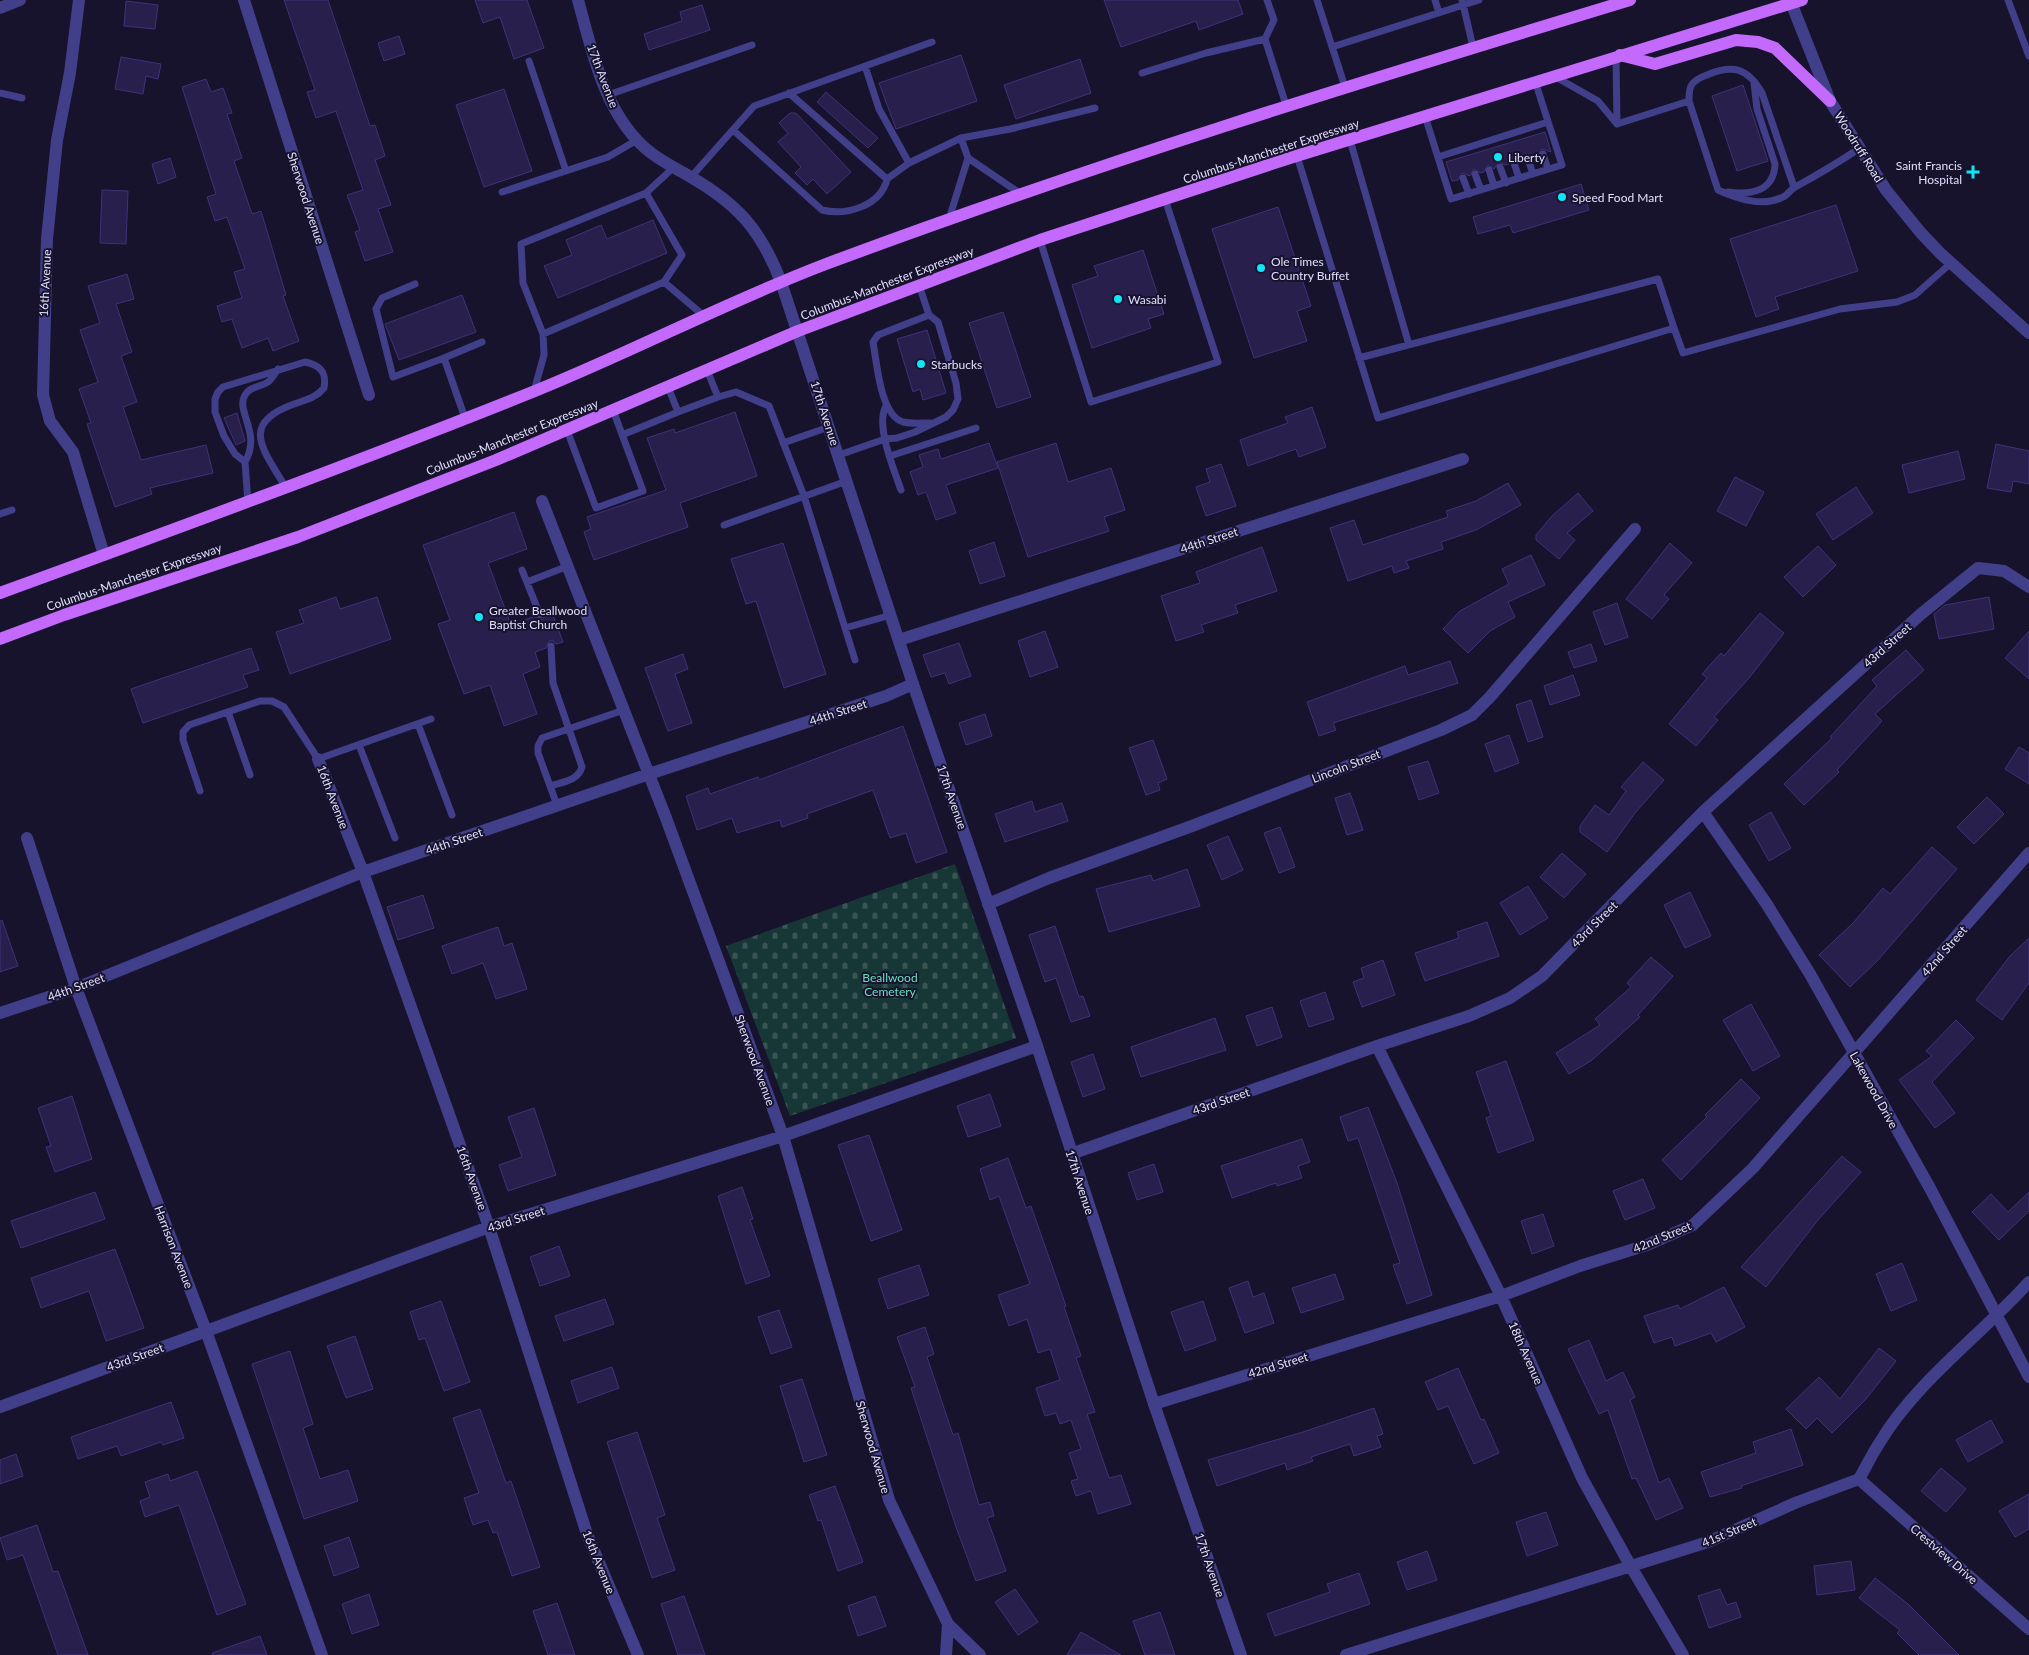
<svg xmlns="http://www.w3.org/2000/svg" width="2029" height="1655" viewBox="0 0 2029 1655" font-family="Lato,sans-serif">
	<defs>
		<pattern id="cemetery-stones" width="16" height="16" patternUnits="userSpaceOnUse" patternTransform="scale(1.25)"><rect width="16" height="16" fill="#163735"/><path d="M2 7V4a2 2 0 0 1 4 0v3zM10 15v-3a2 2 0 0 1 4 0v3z" fill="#385453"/></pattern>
	</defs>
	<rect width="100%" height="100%" fill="#17132d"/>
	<path fill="url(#cemetery-stones)" d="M955,864L1016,1038L790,1116L726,946Z"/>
	<path fill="#281f4d" stroke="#3f3279" d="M284,0H328L370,126L375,125L385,156L375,160L391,205L378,209L393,252L365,261L355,232L360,230L347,195L363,190L336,111L316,118L307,92L315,90Z
		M475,0H527L544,48L514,59L500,17L483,23Z
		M1104,0H1238L1243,14L1199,30L1196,21L1121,47Z
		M126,1L158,5L155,29L124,26Z
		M702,5L710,30L649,50L644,34L682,21L680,12Z
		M399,36L405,54L384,61L378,43Z
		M961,55L977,101L896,129L879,83Z
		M121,57L161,64L158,79L146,76L143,94L115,89Z
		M1080,59L1091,93L1016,119L1004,85Z
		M206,79L211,92L223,88L232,113L227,114L242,158L234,161L252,214L261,211L286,295L283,296L299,341L273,351L268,338L242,348L232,319L222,322L217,306L242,298L234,272L245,269L227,217L215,221L207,197L216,194L182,87Z
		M1743,85L1768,161L1737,171L1712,96Z
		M504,89L532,171L484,187L456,105Z
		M826,92L878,138L868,148L817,102Z
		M790,113H796L851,172L827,194L813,179L807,185L795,173L801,167L778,142L788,133L779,123Z
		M1545,132L1551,152L1542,149L1538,155L1533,157L1527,154L1523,160L1519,161L1513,158L1509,164L1505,165L1499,162L1494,169L1488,165L1484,172L1480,173L1474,169L1470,176L1462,173L1458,180L1452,181L1446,162Z
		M170,158L176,177L158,184L152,164Z
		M1581,184L1589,210L1513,233L1510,225L1478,234L1473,217Z
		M102,190L128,191L126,244L100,243Z
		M1836,205L1858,271L1775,297L1779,309L1756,317L1730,239Z
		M1278,207L1311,306L1297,311L1307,341L1254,358L1212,229Z
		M653,220L667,253L558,298L544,266L572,255L566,240L601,225L607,239Z
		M1143,250L1164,314L1148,319L1151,328L1092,348L1072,285L1098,276L1094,266Z
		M127,274L134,299L116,304L132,352L121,356L137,402L123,407L141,460L206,445L213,473L150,488L152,494L115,507L87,424L91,423L79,389L98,382L80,330L100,323L88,286Z
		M462,295L476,332L399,360L385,324Z
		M1003,312L1031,397L997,408L969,323Z
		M927,330L946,393L923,400L920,389L913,392L897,339Z
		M1312,407L1326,447L1299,457L1296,449L1248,466L1240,440L1288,423L1285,417Z
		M735,412L757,476L680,503L688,527L594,560L584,532L591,529L587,517L666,490L647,438L674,429L675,433Z
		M237,413L245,441L236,445L224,418Z
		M989,443L998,468L946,485L956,513L936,520L926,492L918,495L910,472L923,467L919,455L938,449L941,459Z
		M1056,443L1068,482L1111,468L1125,510L1104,517L1109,531L1028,557L997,462Z
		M1996,444L2029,451V484L2013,481L2011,492L1987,488Z
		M1958,451L1965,479L1909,493L1902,465Z
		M1221,464L1236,506L1206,516L1196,487L1210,482L1206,469Z
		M1735,477L1764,492L1746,526L1717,511Z
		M1508,483L1521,505L1476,530L1441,542L1443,549L1406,561L1409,568L1394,573L1392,566L1348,581L1330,528L1354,520L1363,545L1448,517L1446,511L1476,501Z
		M1856,487L1873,513L1833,540L1816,514Z
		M1578,493L1593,511L1567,533L1575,540L1559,559L1536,540V535L1552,516Z
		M514,512L527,549L488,563L511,625L535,616L542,620L544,618L545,613L551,610L563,642L556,644L553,641H549L546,648L535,652L540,667L523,674L537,714L504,726L490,685L464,694L438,624L450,620L423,545Z
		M994,542L1005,576L980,584L969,551Z
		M783,543L826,674L784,688L756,601L746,604L731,559Z
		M1670,543L1692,563L1664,595L1669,599L1652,619L1626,599Z
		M1818,546L1836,565L1803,597L1784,577Z
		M1262,547L1277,591L1235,605L1238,613L1201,625L1204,632L1176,641L1161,596L1200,583L1196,572Z
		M1531,555L1545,585L1508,602L1515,617L1490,631L1468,653L1443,629L1460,611L1509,584L1502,569Z
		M336,597L340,609L377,597L391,639L290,674L276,632L304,623L299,610Z
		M1989,597L1994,629L1939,639L1934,614L1945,605Z
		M1617,603L1628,637L1605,645L1593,612Z
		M1760,613L1784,633L1749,678L1714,717L1718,720L1696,746L1669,724L1707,678L1702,674L1721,653L1724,656Z
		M1045,631L1058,667L1030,677L1018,641Z
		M2029,631V679L2005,658Z
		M959,643L971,676L949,684L945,673L931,677L923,655Z
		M1591,644L1597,661L1574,668L1568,652Z
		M251,648L259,670L243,675L248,687L143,723L131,689Z
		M1906,650L1924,670L1875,714L1882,721L1837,770L1839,772L1804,805L1784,784L1832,738L1830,737L1877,686L1872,680Z
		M683,654L688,669L675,674L692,723L668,731L645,668Z
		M1450,661L1458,683L1333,723L1336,730L1319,736L1307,702L1405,666L1408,675Z
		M1573,675L1580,695L1550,705L1544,686Z
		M1531,700L1543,737L1528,742L1516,705Z
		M985,714L992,736L966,745L959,723Z
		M903,726L947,852L916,863L906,833L890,838L873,790L807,814L808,818L782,827L780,820L737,833L732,818L697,830L686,796L708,788L710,794L758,777L759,780Z
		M1509,735L1519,763L1495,772L1485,744Z
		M1153,740L1167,779L1158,783L1160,790L1146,795L1129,748Z
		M2019,747L2029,753V784L2005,769Z
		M1428,761L1439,793L1419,800L1408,767Z
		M1643,762L1664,780L1635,813L1607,852L1580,832V826L1595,805L1609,815L1626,791L1621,787Z
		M1350,793L1363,830L1347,835L1335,798Z
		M1987,797L2004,814L1974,844L1957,827Z
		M1032,801L1035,812L1062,803L1068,821L1005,842L995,814Z
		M1771,812L1791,848L1769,861L1749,825Z
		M1280,827L1295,867L1279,873L1264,833Z
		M1228,836L1243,870L1222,880L1207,845Z
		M1932,847L1957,869L1878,960L1850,987L1819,955L1853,923L1883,888L1890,894Z
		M1562,853L1586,874L1564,898L1540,877Z
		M1187,869L1200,906L1109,932L1096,889L1151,875L1153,881Z
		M1528,886L1548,918L1520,935L1500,903Z
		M1690,892L1711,936L1685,948L1664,905Z
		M423,895L434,928L398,940L387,907Z
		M2,920L18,966L0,972V921Z
		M1487,922L1499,956L1425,981L1415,953L1459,938L1457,932Z
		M1055,926L1079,997L1083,996L1090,1016L1071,1022L1056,978L1045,982L1029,935Z
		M498,927L504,946L512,943L527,989L496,999L483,963L452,974L442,946Z
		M2029,938V983L2002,1020L1976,1000L2010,956Z
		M1651,957L1673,976L1638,1015L1640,1017L1592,1060L1569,1074L1556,1053L1600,1025L1595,1019L1631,987L1627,983Z
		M1383,960L1395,995L1362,1007L1353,982L1364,978L1361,968Z
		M1325,992L1334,1019L1309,1027L1300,1001Z
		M1751,1004L1780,1056L1753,1071L1723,1020Z
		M1272,1007L1282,1037L1257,1046L1246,1016Z
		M1215,1018L1226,1050L1141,1077L1131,1047Z
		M1956,1020L1974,1038L1932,1082L1955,1113L1935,1128L1899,1080L1932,1056L1926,1051Z
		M1093,1054L1105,1089L1083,1097L1071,1062Z
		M1506,1061L1534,1140L1498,1153L1486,1118L1491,1116L1476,1072Z
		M1741,1079L1760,1098L1681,1180L1662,1160L1707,1117L1705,1115Z
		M990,1094L1001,1126L968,1137L957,1106Z
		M72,1096L92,1159L55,1172L46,1147L51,1146L38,1108Z
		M1368,1107L1397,1183L1432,1295L1407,1304L1393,1265L1400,1263L1358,1138L1348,1141L1340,1117Z
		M534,1108L556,1175L508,1191L499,1165L522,1157L508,1117Z
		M869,1135L902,1230L871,1241L838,1145Z
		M1302,1139L1310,1162L1298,1166L1302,1178L1277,1186L1276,1183L1232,1198L1221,1166Z
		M1842,1156L1861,1172L1818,1220L1766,1287L1741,1267Z
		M1008,1158L1026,1208L1031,1206L1066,1306L1064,1307L1081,1356L1076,1358L1095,1412L1087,1414L1109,1478L1121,1475L1131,1504L1098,1514L1091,1491L1076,1496L1071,1481L1078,1479L1069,1453L1081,1449L1071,1420L1060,1424L1056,1413L1045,1416L1036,1388L1060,1380L1050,1349L1038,1353L1027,1319L1009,1326L998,1295L1030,1284L999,1196L990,1200L980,1169Z
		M1154,1164L1163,1192L1137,1200L1128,1173Z
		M1643,1179L1655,1208L1625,1220L1613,1191Z
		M742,1187L753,1219L750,1220L770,1276L746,1284L718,1196Z
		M95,1192L105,1219L21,1248L11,1221Z
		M2029,1192V1211L1999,1240L1972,1212L1991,1194L2008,1212Z
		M1543,1214L1554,1246L1532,1254L1521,1221Z
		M559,1246L570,1276L540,1286L530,1257Z
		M115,1249L144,1328L106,1341L89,1291L41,1308L31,1278Z
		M1902,1263L1917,1300L1891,1311L1876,1274Z
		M919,1265L929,1295L888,1309L878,1279Z
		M1335,1274L1344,1299L1301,1313L1292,1288Z
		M1248,1281L1253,1297L1264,1293L1274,1323L1245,1333L1229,1288Z
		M1724,1287L1745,1327L1716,1342L1711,1333L1675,1346L1672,1337L1654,1343L1644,1316L1678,1305L1680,1309Z
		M605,1299L614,1324L564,1341L555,1316Z
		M441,1301L470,1382L444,1391L425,1338L419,1340L410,1312Z
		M1203,1301L1216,1340L1185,1351L1171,1312Z
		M779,1310L792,1347L771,1354L758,1317Z
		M925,1327L934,1354L927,1357L953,1435L958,1433L979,1505L990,1502L994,1516L987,1518L1006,1571L976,1581L956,1527L911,1388L915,1387L897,1337Z
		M355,1336L373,1389L346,1398L327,1346Z
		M1589,1340L1606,1381L1623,1372L1635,1397L1630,1400L1659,1483L1669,1478L1683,1508L1656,1520L1636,1478L1632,1479L1608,1410L1599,1414L1568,1349Z
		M1879,1348L1896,1361L1866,1399L1832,1433L1817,1418L1806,1429L1786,1409L1819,1377L1840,1399Z
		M290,1351L313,1424L303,1428L320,1479L348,1470L358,1501L304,1519L252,1364Z
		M612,1367L619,1388L578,1403L571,1381Z
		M1458,1368L1481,1420L1484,1419L1499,1453L1474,1464L1448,1406L1438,1410L1425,1382Z
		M802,1379L827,1455L804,1462L780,1386Z
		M171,1402L184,1438L163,1445L161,1442L121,1456L117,1446L78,1459L71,1437Z
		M1374,1408L1383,1434L1377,1436L1381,1447L1354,1456L1350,1444L1311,1457L1313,1461L1287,1470L1285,1463L1217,1486L1208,1460L1303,1432Z
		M480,1409L506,1483L511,1481L540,1567L512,1576L497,1532L493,1533L488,1520L473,1525L464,1498L479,1493L453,1418Z
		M1991,1420L2003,1442L1968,1462L1956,1440Z
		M1791,1429L1803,1465L1741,1486L1742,1488L1710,1497L1701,1472L1756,1453L1753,1442Z
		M637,1432L665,1515L657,1518L675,1570L652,1578L607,1442Z
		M16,1454L23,1476L0,1484V1460Z
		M1941,1468L1966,1489L1946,1512L1921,1491Z
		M197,1471L246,1604L217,1615L179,1505L145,1517L140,1501L150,1497L145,1482L168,1474L170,1481Z
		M835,1486L863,1562L838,1571L821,1520L818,1521L809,1495Z
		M2029,1494V1529L2015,1537L1999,1511Z
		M1546,1512L1558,1545L1527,1556L1516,1522Z
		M37,1525L53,1572L58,1571L88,1655H58L23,1555L7,1560L0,1538Z
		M349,1537L359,1567L334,1576L324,1546Z
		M1427,1551L1437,1580L1407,1590L1397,1562Z
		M1851,1561L1855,1590L1817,1595L1814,1566Z
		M1359,1573L1370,1604L1275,1636L1267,1614L1330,1592L1327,1584Z
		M1875,1578L1908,1604L1959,1655H1919L1897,1633L1900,1630L1859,1598Z
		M1015,1589L1038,1622L1018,1635L995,1602Z
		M1720,1589L1727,1605L1736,1602L1741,1617L1709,1628L1698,1596Z
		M369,1594L379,1625L352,1634L342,1604Z
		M684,1596L705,1655H678L661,1604Z
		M875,1596L886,1626L858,1636L848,1606Z
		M557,1603L575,1655H548L533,1611Z
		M1160,1612L1175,1655H1145L1133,1621Z
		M1081,1632L1121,1655H1067Z
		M260,1636L267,1655H213L212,1653Z"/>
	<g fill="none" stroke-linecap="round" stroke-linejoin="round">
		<path stroke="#413f8a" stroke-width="7" d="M1267,0L1274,20L1265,39L1286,105
			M1317,0L1345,87
			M1435,0L1439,13
			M1462,0L1473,47
			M2008,0L2029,56
			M1332,47L1479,0
			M1616,57L1617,124
			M529,61L566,171
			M865,66L879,109L909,163
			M1142,73L1206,53L1265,39
			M1554,76L1598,101L1617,124
			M0,93L22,98
			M608,95L752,45
			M1425,116L1451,199L1562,165L1535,81
			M1617,124L1689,101
			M733,130L822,210C846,216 881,206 887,179L789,93
			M961,138L968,158
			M1350,140L1409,345
			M1543,154L1548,169
			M1297,156L1378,418L1674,328L1658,279L1359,358
			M1438,157L1548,122
			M1528,159L1533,174
			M1514,163L1519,178
			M1500,167L1506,183
			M1489,170L1494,186
			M1475,174L1481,190
			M691,177L754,106L932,42
			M1463,178L1469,194
			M887,179L909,163L961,138L1010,129L1095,108
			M1794,187L1762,93C1748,68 1733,64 1707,75C1701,77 1694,80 1691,86C1689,90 1689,97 1689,101L1718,190C1738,199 1764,208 1785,196C1789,193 1792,188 1797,186C1819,174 1839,162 1860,148
			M502,192L608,157L637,140
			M1728,192C1750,195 1774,192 1775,164L1757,109L1754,83
			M949,219L968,158L1021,194
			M1040,240L1091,402L1218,362L1165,199
			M664,282L704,316
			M415,284L382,298L376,309L393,377L444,358
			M929,315L878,335L873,342C877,363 880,415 903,422C911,424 921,423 930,423
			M1674,328L1683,353L1840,309L1897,302L1915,295L1951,263
			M543,334L664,282L682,255L646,193
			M668,387L678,412L718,397L707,370
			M534,391L544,355L543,334L523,283L521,244L646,193L673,168
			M718,397L736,392L769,406L804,496L855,660
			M886,406C875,426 894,469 901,490
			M465,418L444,358L482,342
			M567,430L596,508L643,491L613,410
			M622,435L678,412
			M783,443L829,427
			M839,455L885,439L897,438L915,432L946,417L953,410L958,399L956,383L938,322L929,315L919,285
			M890,456L976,428
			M245,462C262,433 235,411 245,395C250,386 261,387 268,382C272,379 275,373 278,369
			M248,503L245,462L235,454L224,436L215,412V399L218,392L223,387L305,362C320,365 327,372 324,388C316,398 305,400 294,404C238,424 264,450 286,488
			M0,514L12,510
			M724,525L847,481
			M522,570L540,615
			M527,582L568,566
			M845,628L891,615
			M228,712L250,775
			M418,724L452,815
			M359,745L395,838
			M550,786C562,782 578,781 582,767L553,683L551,646
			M200,791L183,740V732L189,725L260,701H272L284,707L318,759L431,719
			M557,805L538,753V746L542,738L624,710"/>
		<path stroke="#413f8a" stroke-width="12" d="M79,0L70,73L57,140L47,239L43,395L50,421L73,452L104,555
			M244,0L369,395
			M578,0C591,47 602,102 636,139C651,156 670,165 689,176C738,204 761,230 781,282
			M0,8L20,0
			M542,501L666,818L783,1136L889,1500L948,1624L946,1655
			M899,640L1463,459
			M318,759L363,872L489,1227L587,1534L638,1655
			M1703,812L1766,903L1810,974L1931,1190L2029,1377
			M27,838L76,988L206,1331L322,1655
			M988,904L1049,878L1192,826L1441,730L1472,715L1490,697L1635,529
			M0,1013L76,988L363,872L649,774L886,696L913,684
			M1377,1046L1501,1296L1582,1478L1630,1565L1683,1655
			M1071,1154L1377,1046L1469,1016L1510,998L1542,976L1703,812L1921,614L1978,568L2004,571L2029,587
			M1154,1404L1501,1296L1580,1266L1647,1245L1693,1225L1753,1168L2029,853
			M0,1407L489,1227L783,1136L1037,1046
			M1859,1479L2029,1629
			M948,1624L980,1655
			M1346,1655L1708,1542L1795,1503L1859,1479C1866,1467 1872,1454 1880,1442C1916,1382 1982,1334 2029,1282"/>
		<path stroke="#413f8a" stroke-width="12" d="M1790,0L1830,101L1886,190L1921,233L1940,253L2029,333
			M781,282L913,684L1037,1046L1154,1404L1241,1655"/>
		<path stroke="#c369fb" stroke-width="12" d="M1620,55L1655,64L1736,40L1758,42L1775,48L1830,101
			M0,593C178,528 355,463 530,393C630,353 726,302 826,264C1091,165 1360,82 1630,0
			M0,639L64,615L298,537L496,460L798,331L1040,240L1293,157L1802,0"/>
	</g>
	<g fill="#10e5f9" stroke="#17132d" stroke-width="2">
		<circle cx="1498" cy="157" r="5"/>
		<path d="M1970.5 164.5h5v5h5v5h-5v5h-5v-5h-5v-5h5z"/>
		<circle cx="1562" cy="197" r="5"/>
		<circle cx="1261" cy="268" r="5"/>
		<circle cx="1118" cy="299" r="5"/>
		<circle cx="921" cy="364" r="5"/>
		<circle cx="479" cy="617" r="5"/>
	</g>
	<g text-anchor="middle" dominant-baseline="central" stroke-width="4" stroke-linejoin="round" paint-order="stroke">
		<g font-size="12" fill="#e2dffe" stroke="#17132d">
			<text transform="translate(603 76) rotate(69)">17th Avenue</text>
			<text transform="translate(1859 147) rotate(58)">Woodruff Road</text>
			<text transform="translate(1271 151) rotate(-18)">Columbus-Manchester Expressway</text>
			<text transform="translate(306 198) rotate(72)">Sherwood Avenue</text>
			<text transform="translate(45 283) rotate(-87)">16th Avenue</text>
			<text transform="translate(887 283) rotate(-21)">Columbus-Manchester Expressway</text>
			<text transform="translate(825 413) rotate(72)">17th Avenue</text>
			<text transform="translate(512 437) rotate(-22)">Columbus-Manchester Expressway</text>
			<text transform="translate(1209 540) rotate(-18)">44th Street</text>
			<text transform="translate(134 577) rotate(-19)">Columbus-Manchester Expressway</text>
			<text transform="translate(1887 645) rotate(-42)">43rd Street</text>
			<text transform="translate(838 712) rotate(-18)">44th Street</text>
			<text transform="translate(1346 766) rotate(-21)">Lincoln Street</text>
			<text transform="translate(333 797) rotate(69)">16th Avenue</text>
			<text transform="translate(952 797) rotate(71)">17th Avenue</text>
			<text transform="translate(454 841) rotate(-19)">44th Street</text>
			<text transform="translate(1594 924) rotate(-45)">43rd Street</text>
			<text transform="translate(1944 951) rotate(-49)">42nd Street</text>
			<text transform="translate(76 987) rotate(-20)">44th Street</text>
			<text transform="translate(755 1060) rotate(70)">Sherwood Avenue</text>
			<text transform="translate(1874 1090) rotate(61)">Lakewood Drive</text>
			<text transform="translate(1221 1101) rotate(-19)">43rd Street</text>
			<text transform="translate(472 1178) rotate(70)">16th Avenue</text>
			<text transform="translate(1080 1182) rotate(72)">17th Avenue</text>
			<text transform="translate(516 1219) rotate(-18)">43rd Street</text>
			<text transform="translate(1662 1237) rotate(-23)">42nd Street</text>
			<text transform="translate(174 1247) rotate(69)">Harrison Avenue</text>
			<text transform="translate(1526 1353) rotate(66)">18th Avenue</text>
			<text transform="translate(135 1357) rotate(-20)">43rd Street</text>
			<text transform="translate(1278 1365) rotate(-17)">42nd Street</text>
			<text transform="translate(873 1447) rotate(74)">Sherwood Avenue</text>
			<text transform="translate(1729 1532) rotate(-23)">41st Street</text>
			<text transform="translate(1944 1554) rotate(41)">Crestview Drive</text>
			<text transform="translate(599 1562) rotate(68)">16th Avenue</text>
			<text transform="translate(1210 1565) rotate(71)">17th Avenue</text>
		</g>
		<g font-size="12" fill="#e2dffe" stroke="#17132d" text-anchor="start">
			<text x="1508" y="157">Liberty</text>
			<text x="1962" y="165" text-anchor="end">Saint Francis<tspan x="1962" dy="14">Hospital</tspan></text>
			<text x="1572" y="197">Speed Food Mart</text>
			<text x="1271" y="261">Ole Times<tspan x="1271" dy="14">Country Buffet</tspan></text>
			<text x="1128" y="299">Wasabi</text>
			<text x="931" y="364">Starbucks</text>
			<text x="489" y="610">Greater Beallwood<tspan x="489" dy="14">Baptist Church</tspan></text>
		</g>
		<g font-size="12" fill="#6adfc0" stroke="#17132d">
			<text x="890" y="977">Beallwood<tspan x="890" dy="14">Cemetery</tspan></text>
		</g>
	</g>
</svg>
